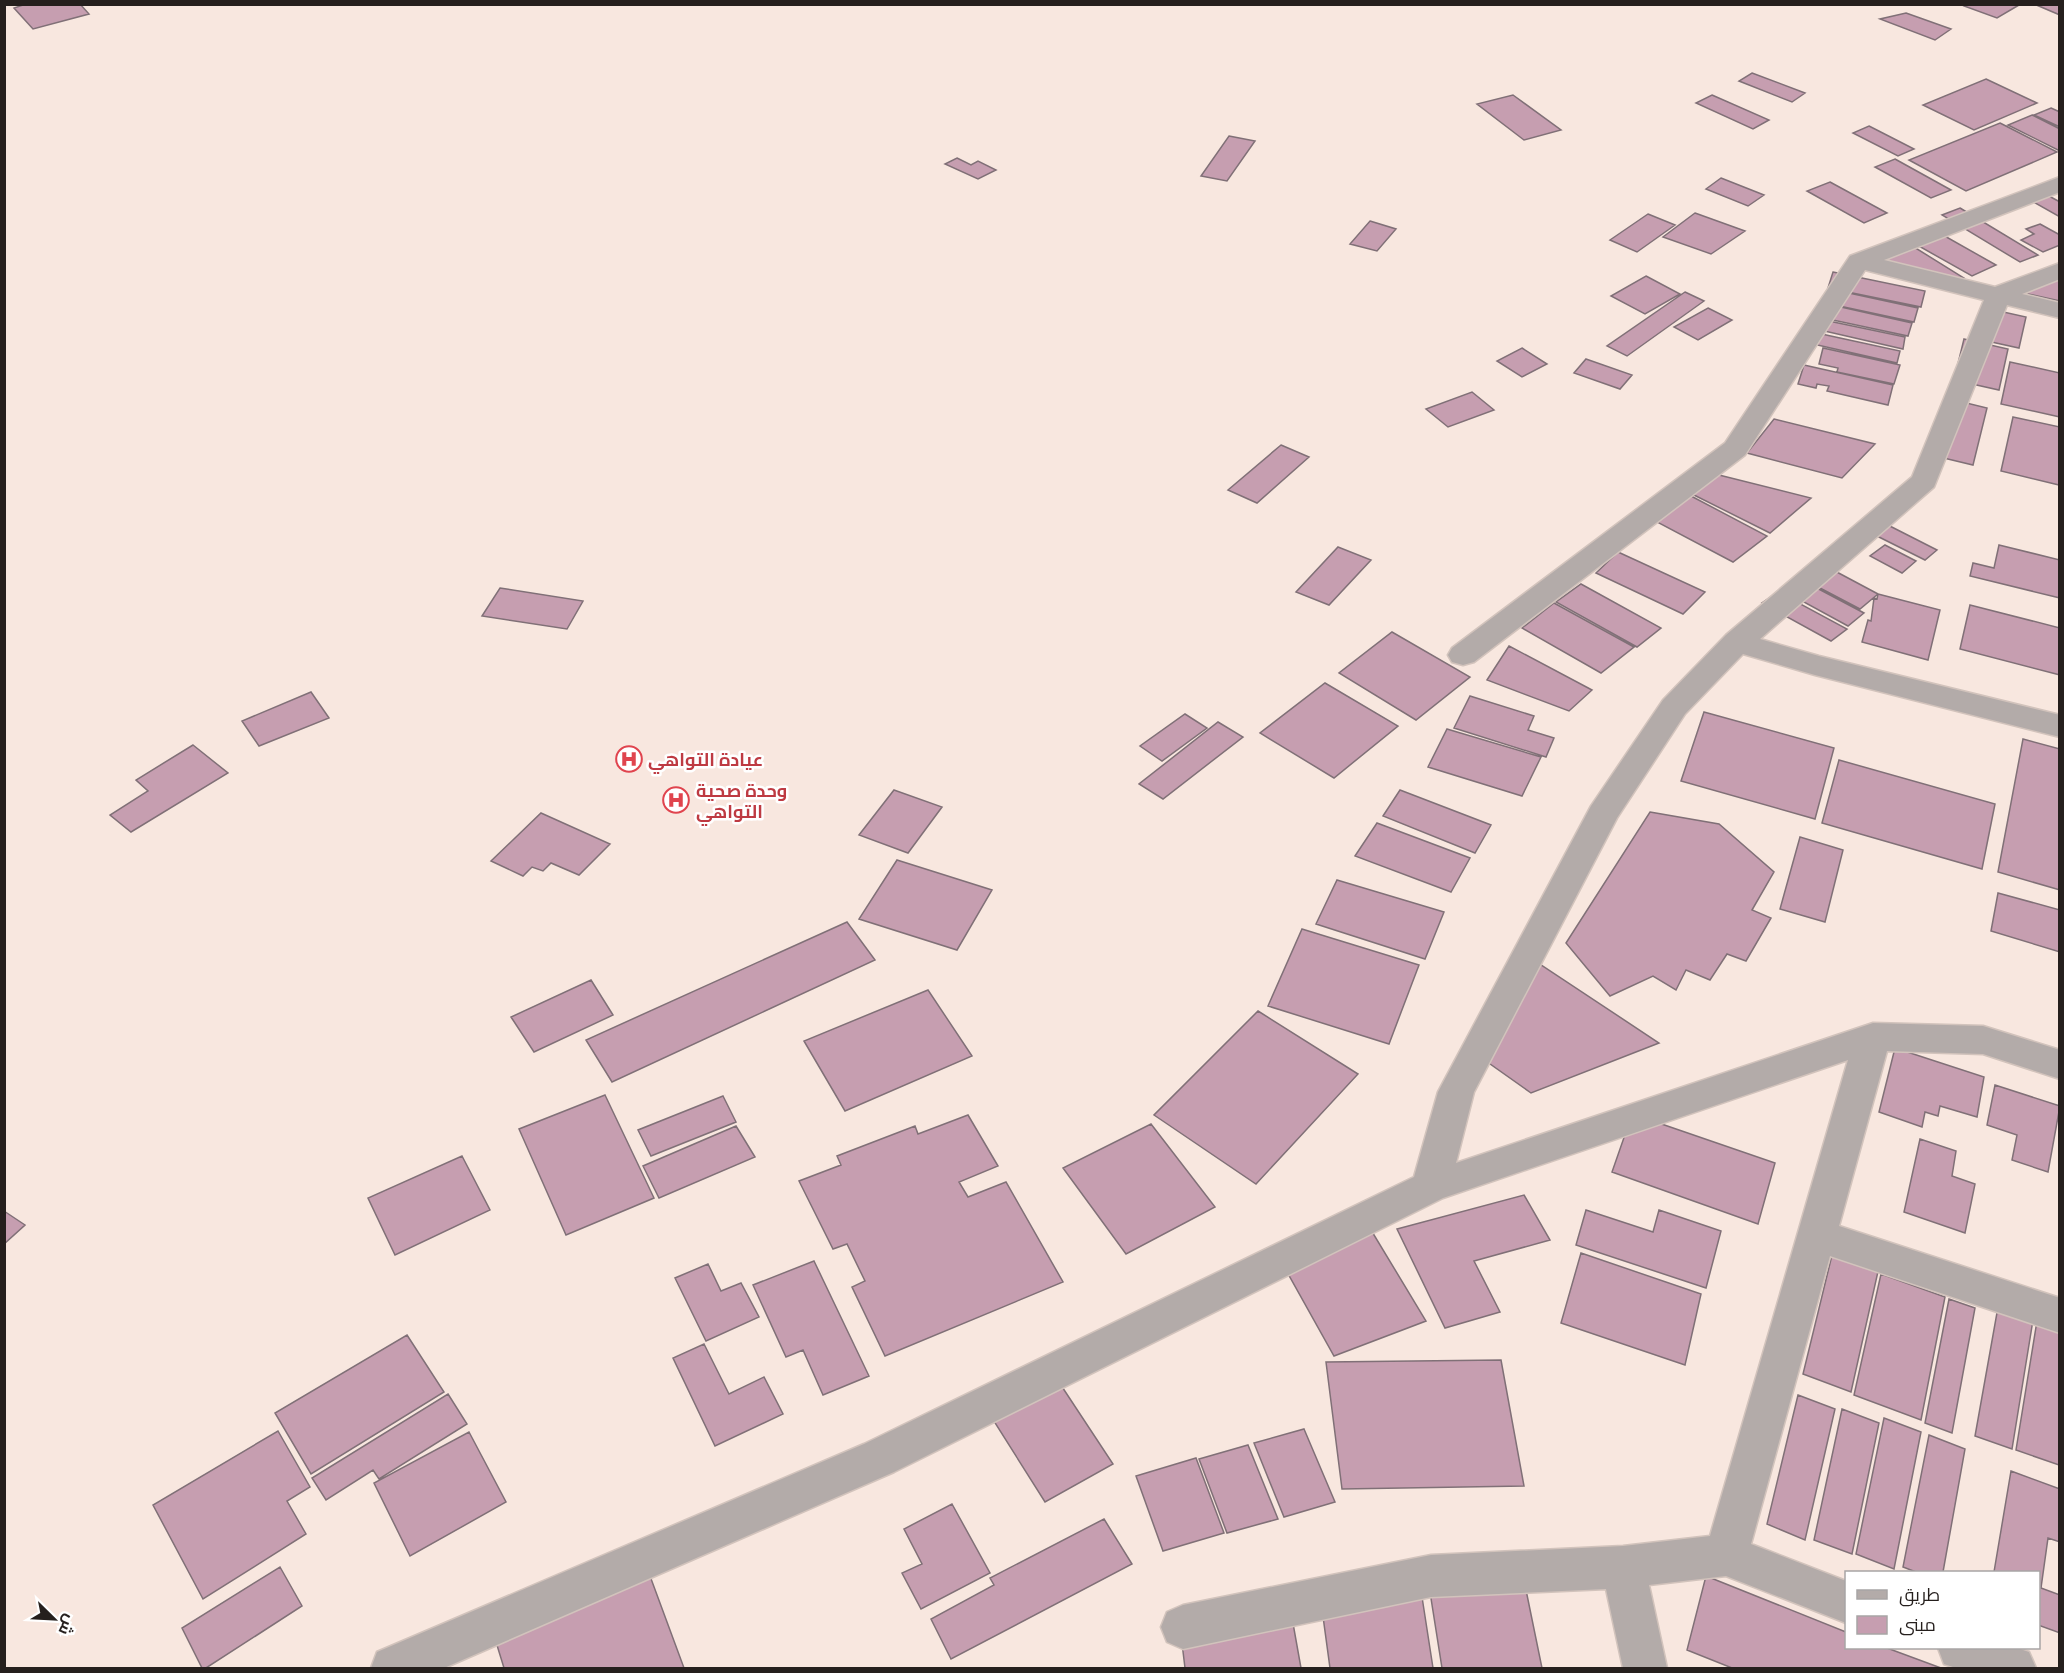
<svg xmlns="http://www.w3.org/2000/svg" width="2064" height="1673" viewBox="0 0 2064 1673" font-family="'Archivo Narrow',Cairo,sans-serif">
	<rect width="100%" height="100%" fill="#f8e7df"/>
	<path fill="#c69eb0" stroke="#807077" stroke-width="1.5" d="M26,4H80L89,14L33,29L14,8Z
		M1966,4H2018L2019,5L1997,18L1964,6Z
		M2034,4H2060V15Z
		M1906,13L1951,29L1935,40L1880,19Z
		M1752,73L1805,93L1792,102L1739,81Z
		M1986,79L2037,103L1974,130L1923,105Z
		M1513,95L1561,130L1524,140L1477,104Z
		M1712,95L1769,120L1753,129L1696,103Z
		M2051,108L2060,112V127L2034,115Z
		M2032,115L2060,129V151L2008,125Z
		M2000,123L2057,152L1966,191L1909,160Z
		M1869,126L1914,149L1898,156L1853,133Z
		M1229,136L1255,141L1227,181L1201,176Z
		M957,158L971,165L978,161L996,170L978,179L945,164Z
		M1895,159L1951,190L1931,198L1875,167Z
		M1721,178L1764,195L1748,206L1706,189Z
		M1830,182L1887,213L1864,223L1807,191Z
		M2036,189L2060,202V217L2021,195Z
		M1960,208L2038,255L2020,262L1942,215Z
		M1695,213L1745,231L1711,254L1663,237Z
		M1648,214L1675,225L1637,252L1610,240Z
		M1370,221L1396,229L1377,251L1350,244Z
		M2040,224L2060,235V245L2043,252L2021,240L2034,234L2026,229Z
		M1934,230L1996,265L1972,276L1910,241Z
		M1901,239L1964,278L1945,286L1851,260Z
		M2060,269V301L2010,290Z
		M1833,272L1925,291L1921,307L1828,288Z
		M1646,276L1680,294L1645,314L1611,296Z
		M1835,290L1918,308L1914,322L1830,304Z
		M1685,292L1704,301L1627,356L1607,346Z
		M1832,305L1912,323L1908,336L1828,319Z
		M1981,307L2026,317L2019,348L1973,338Z
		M1708,308L1732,320L1698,340L1674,327Z
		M1824,320L1905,337L1903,349L1820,330Z
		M1817,333L1900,351L1897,363L1813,344Z
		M1964,339L2008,349L1999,390L1954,380Z
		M1522,348L1547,364L1522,377L1497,361Z
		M1823,348L1900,365L1894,384L1837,372L1838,368L1819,364Z
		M1586,359L1632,375L1620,389L1574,373Z
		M2010,362L2060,373V417L2001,404Z
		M1804,365L1893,385L1888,405L1827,391L1829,386L1817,384L1816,388L1798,384Z
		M1472,392L1494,410L1448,427L1426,409Z
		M1946,398L1987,408L1973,465L1931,455Z
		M2013,417L2060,427L2059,485L2001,471Z
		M1774,419L1875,444L1842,478L1747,453Z
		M1281,445L1309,457L1257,503L1228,490Z
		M1715,474L1811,498L1770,533L1690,493Z
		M1691,496L1767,536L1733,562L1657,522Z
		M1878,520L1937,550L1925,560L1865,530Z
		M1885,545L1916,561L1902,573L1870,556Z
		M1999,545L2060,560V598L1970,576L1973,563L1994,568Z
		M1338,547L1371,560L1329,605L1296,592Z
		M1618,552L1705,592L1683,614L1596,573Z
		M1818,562L1878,594L1860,609L1799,577Z
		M1796,577L1864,613L1848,626L1780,589Z
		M1581,584L1661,628L1637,647L1556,602Z
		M500,588L583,601L567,629L482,616Z
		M1778,592L1847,629L1831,641L1762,603Z
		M1878,594L1940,610L1928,660L1862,642L1868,620L1871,621L1874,598L1877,599Z
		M1554,603L1634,647L1601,673L1522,628Z
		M1970,605L2060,628V675L1960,649Z
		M1392,632L1470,677L1416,720L1339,673Z
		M1509,646L1592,690L1569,711L1487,680Z
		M1325,683L1398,726L1334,778L1260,733Z
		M311,692L329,718L259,746L242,721Z
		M1470,696L1534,716L1528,730L1554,738L1546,757L1454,728Z
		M1704,712L1834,748L1815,819L1681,781Z
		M1185,714L1207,728L1162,761L1140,746Z
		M1218,722L1243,737L1163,799L1139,784Z
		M1447,729L1541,757L1522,796L1428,767Z
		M2023,739L2060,749V890L1998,872Z
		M193,745L228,773L131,832L110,815L148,791L136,780Z
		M1839,760L1995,804L1982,869L1822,823Z
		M894,790L942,807L908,853L859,835Z
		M1400,790L1491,825L1475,853L1383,816Z
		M1650,812L1719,824L1774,872L1752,910L1771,918L1746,961L1727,954L1710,980L1686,970L1676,990L1653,976L1610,996L1566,943Z
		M541,813L610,844L579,875L551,863L543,871L532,867L523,876L491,861Z
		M1377,823L1470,858L1451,892L1355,856Z
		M1800,837L1843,850L1825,922L1780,909Z
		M897,860L992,890L957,950L859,919Z
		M1337,880L1444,912L1425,959L1316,924Z
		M1998,893L2060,910V952L1991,931Z
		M847,922L875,960L612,1082L586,1040Z
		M1302,929L1419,965L1389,1044L1268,1006Z
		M1517,949L1659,1043L1531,1093L1476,1054Z
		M591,980L613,1015L534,1052L511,1017Z
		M928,990L972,1056L845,1111L804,1041Z
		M1258,1011L1358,1074L1256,1184L1154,1115Z
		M1895,1048L1984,1077L1977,1117L1940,1106L1938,1116L1925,1112L1922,1127L1879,1112Z
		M1995,1085L2060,1106L2048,1172L2012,1160L2017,1135L1987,1125Z
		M605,1095L654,1198L566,1235L519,1129Z
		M723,1096L736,1122L651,1156L638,1130Z
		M968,1115L998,1166L959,1182L968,1197L1006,1182L1063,1282L885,1356L852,1287L865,1281L847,1244L833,1249L799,1181L841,1165L837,1156L915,1126L918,1134Z
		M1647,1119L1775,1163L1758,1224L1612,1172L1628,1126Z
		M1151,1124L1215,1207L1126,1254L1063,1168Z
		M736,1126L755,1157L659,1198L643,1166Z
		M1920,1139L1956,1151L1952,1176L1975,1184L1965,1233L1904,1212Z
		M462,1156L490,1210L395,1255L368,1198Z
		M1524,1195L1550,1240L1474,1261L1500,1312L1445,1328L1397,1229Z
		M1586,1210L1653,1232L1659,1210L1721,1231L1706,1288L1576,1245Z
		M4,1211L25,1225L4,1244Z
		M1371,1230L1426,1321L1334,1356L1282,1263Z
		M1833,1251L1879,1267L1851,1392L1803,1374Z
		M1581,1253L1701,1294L1685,1365L1561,1323Z
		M814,1261L869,1376L823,1395L803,1350L786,1357L753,1285Z
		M708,1264L721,1291L741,1283L759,1317L706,1341L675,1278Z
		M1881,1274L1945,1297L1921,1420L1854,1395Z
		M1949,1299L1975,1308L1952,1433L1925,1423Z
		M1998,1307L2033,1320L2012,1449L1975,1436Z
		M2037,1321L2060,1329L2059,1465L2016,1450Z
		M407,1335L444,1392L311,1474L275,1413Z
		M704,1344L729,1394L764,1377L783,1414L715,1446L673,1358Z
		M1501,1360L1524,1486L1342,1489L1326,1362Z
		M1047,1364L1113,1464L1045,1502L980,1399Z
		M448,1394L467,1424L379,1479L373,1470L326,1500L312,1478Z
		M1798,1395L1835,1409L1805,1540L1767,1524Z
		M1842,1409L1879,1423L1852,1554L1814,1540Z
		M1884,1418L1921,1432L1894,1569L1856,1554Z
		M1304,1429L1335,1502L1284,1517L1254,1443Z
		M278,1431L310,1487L287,1501L306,1534L203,1599L153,1505Z
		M469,1432L506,1502L410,1556L374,1483Z
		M1929,1435L1965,1449L1943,1572H1916L1903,1567Z
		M1248,1445L1278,1519L1227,1533L1199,1459Z
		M1196,1458L1224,1533L1163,1551L1136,1476Z
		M2011,1471L2060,1489V1542L2048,1538L2041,1588L2060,1595V1633L2038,1625V1572H1994Z
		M952,1504L990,1573L921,1609L902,1573L922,1564L904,1529Z
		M1104,1519L1132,1564L951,1659L931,1619L994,1585L990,1578Z
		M280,1567L302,1606L206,1668H202L182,1628Z
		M650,1576L684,1668H504L496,1642Z
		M1706,1576L1846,1632V1648H1887L1941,1668H1732L1687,1650Z
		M1420,1584L1433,1668H1330L1319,1587Z
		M1526,1590L1542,1668H1442L1430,1592Z
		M1289,1601L1301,1668H1185L1178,1610Z"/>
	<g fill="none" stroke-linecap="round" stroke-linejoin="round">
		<g stroke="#d2c3bc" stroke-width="3">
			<path id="minor" d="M2060,177V192L1884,260L1995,287L2060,263V279L2022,294L2060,303V318L2007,305L1934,487L1760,639L1819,656L2060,715V737L1815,675L1743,654L1685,714L1617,818L1474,1092L1456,1163L1873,1023L1983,1026L2060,1050V1079L1983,1054L1887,1051L1839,1226L2060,1298V1333L1830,1256L1751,1544L1846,1581V1623L1726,1576L1649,1585L1667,1668H1623L1606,1589L1431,1597L1183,1649L1167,1642L1161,1627L1167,1612L1183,1605L1431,1555L1623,1546L1710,1536L1848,1060L1443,1198L894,1472L444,1668H371L377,1652L864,1444L1414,1177L1438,1092L1591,806L1663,700L1726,635L1912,477L1984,300L1865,270L1745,455L1474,662L1463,665L1452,662L1448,655L1452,648L1725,443L1850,256Z
				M1938,1648H2017L2029,1652L2036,1668H1956L1944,1664Z"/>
		</g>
		<use href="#minor" fill="#b3aba9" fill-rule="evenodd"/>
	</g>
	<defs>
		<g id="hospital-ring" transform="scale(1.35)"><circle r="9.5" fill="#fff" stroke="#e0444e" stroke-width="1.5"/><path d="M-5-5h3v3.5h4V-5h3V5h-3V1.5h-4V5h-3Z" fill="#e0444e"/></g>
	</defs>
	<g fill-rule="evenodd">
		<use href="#hospital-ring" x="629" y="759"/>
		<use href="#hospital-ring" x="676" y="800"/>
	</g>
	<g text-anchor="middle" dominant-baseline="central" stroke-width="5" stroke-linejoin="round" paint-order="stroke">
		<g font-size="18" font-weight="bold" fill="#be3a42" stroke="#fff" text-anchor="start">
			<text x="648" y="759">عيادة التواهي</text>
			<text x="696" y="790">وحدة صحية<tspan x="696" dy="21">التواهي</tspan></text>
		</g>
	</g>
	<rect width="2064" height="1673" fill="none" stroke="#251f1d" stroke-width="12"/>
	<rect x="1845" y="1571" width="195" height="78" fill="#ffffff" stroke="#a8a5a5" stroke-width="1.5"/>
	<rect x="1857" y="1590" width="30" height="9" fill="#b3aba9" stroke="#a8a5a5" stroke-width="1.5"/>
	<text x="1899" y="1601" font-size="18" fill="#251f1d">طريق</text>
	<rect x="1857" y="1616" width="30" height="18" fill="#c69eb0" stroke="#a8a5a5" stroke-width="1.5"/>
	<text x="1899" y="1631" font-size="18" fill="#251f1d">مبنى</text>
	<g transform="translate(54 1619) rotate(114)" stroke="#ffffff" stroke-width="4.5" paint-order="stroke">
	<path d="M0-4.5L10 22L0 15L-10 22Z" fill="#251f1d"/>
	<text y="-9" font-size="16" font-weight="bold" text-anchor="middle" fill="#251f1d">ش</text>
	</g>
</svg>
